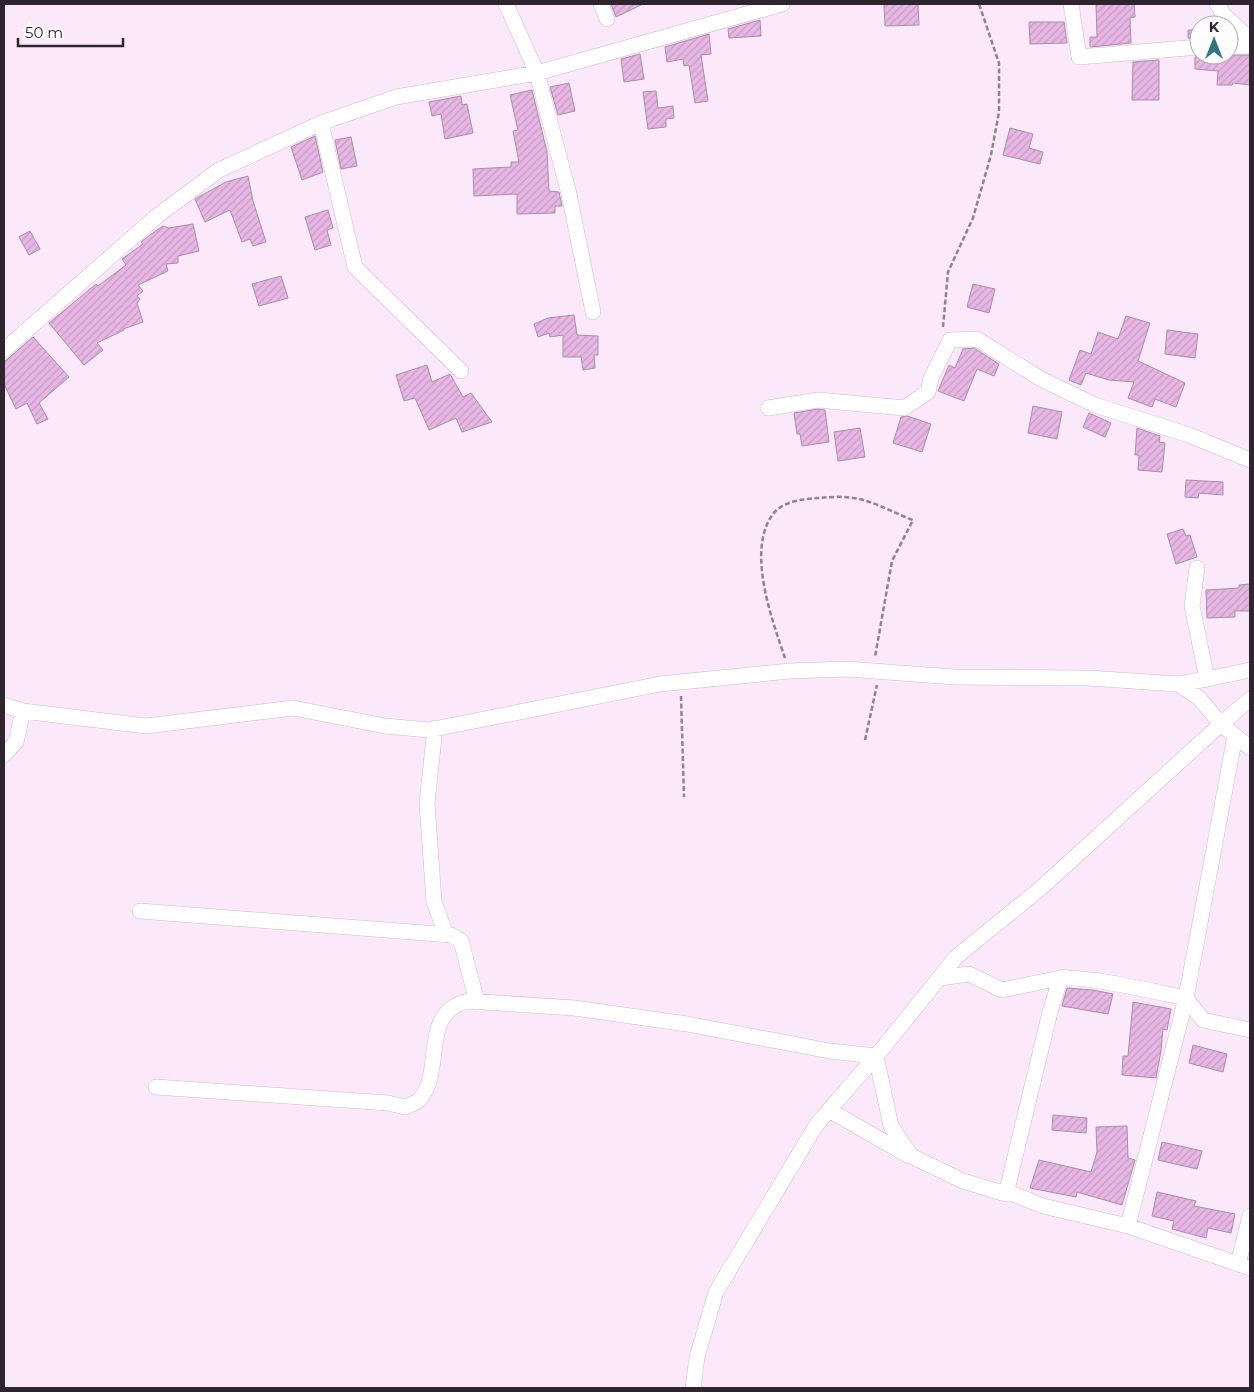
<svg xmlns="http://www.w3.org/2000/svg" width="1254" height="1392" viewBox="0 0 1254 1392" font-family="Montserrat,sans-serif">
	<defs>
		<pattern id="building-hatch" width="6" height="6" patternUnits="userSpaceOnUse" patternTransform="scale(1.25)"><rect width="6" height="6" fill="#e7b6e4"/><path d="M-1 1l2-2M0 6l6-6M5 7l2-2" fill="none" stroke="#c69cc4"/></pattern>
	</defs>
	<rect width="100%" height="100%" fill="#fce8fb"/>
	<path fill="url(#building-hatch)" stroke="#a68fa5" d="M611,4H643L616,17Z
		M884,4H918L919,25L885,26Z
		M1096,4H1134L1135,17L1130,18L1131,43L1090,47V37H1097Z
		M760,20L761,36L729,38L728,29Z
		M1029,22H1064L1067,43L1030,44Z
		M1188,30H1199V38H1188Z
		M709,34L711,54L701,55L708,101L695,103L689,65L684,66L683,59L667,62L665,47Z
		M640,54L644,79L624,82L621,59Z
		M1204,55H1250V85L1233,83L1232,85H1217L1218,71L1195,69V57Z
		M1159,60V100H1132L1133,62Z
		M569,83L575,111L558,115L550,87Z
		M532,90L547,152L549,191L559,192L562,206H555V213L517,214V194L474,196L473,169L511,167V162H519L513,131L518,130L510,95Z
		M656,91L658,108L673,106L674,118L666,119V127L648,129L643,92Z
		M461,96L462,105L467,104L473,133L445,139L441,114L432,116L429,102Z
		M1010,128L1033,134L1029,148L1043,152L1040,164L1003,155Z
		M315,136L323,172L302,180L291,147Z
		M351,137L357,166L341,169L335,140Z
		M248,176L253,201L266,242L253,246L250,239L242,242L230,210L205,222L195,199L226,182Z
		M328,210L333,228L327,230L331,245L315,250L305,217Z
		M193,224L199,251L178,256V263L166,264L168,271L138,285L143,291L137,296L140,299L137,303L143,322L123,329L124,330L97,343L103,350L84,365L49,323L96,284L98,286L126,265L122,259L143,244L141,242L150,235L163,226L169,228Z
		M30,231L40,249L29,255L19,237Z
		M281,276L288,298L259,306L252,284Z
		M973,284L995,289L989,313L967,307Z
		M574,315L577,335L598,336V355H594L595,368L583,370L581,357H563V335L550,337L549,333L538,337L534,324L548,318Z
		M1126,316L1150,323L1138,361L1185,383L1176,407L1155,399L1152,407L1128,398L1134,382L1109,380L1086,373L1081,385L1069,380L1080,350L1091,354L1098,332L1118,339Z
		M1167,330L1198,334L1195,358L1165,354Z
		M33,337L69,377L39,403L48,419L37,424L27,403L16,409L4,384V362Z
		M974,348L999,364L994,376L977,369L964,401L938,391L949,365L955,368L963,349Z
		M427,365L432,382L450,374L463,397L471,393L492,422L462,432L456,418L429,430L415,398L404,401L396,375Z
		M1033,406L1062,412L1057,439L1028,433Z
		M818,409L825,410L829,442L802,446L800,434H797L794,413Z
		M1089,413L1111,423L1105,437L1083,427Z
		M907,416L931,424L922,452L893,443L901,417Z
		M860,428L865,457L838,461L834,432Z
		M1137,428L1160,436L1159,442L1165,443L1162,472L1138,470L1139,455H1135Z
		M1186,480L1223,482V495L1199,493L1198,498L1185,497Z
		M1183,529L1186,536L1190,535L1197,557L1176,564L1167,534Z
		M1250,584V611H1235V617L1207,618L1206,590L1239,588V585Z
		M1067,988L1093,990L1113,994L1108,1014L1062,1006Z
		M1133,1002L1171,1009L1167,1030L1163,1029L1161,1051L1156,1078L1122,1075L1123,1056H1128Z
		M1193,1045L1227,1054L1223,1072L1189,1063Z
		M1053,1115L1087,1118L1086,1133L1052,1130Z
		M1127,1126L1128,1158L1135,1160L1122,1205L1077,1192L1076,1197L1030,1188L1039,1160L1091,1172L1097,1152L1096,1127Z
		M1162,1142L1202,1151L1197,1169L1158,1160Z
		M1157,1192L1196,1201L1194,1206L1235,1214L1231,1233L1208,1228L1206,1238L1172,1229L1174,1221L1152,1216Z"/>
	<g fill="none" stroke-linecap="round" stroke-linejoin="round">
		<g stroke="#d0b8cf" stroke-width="16">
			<path id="street" d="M506,4L537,73L569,194L593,312
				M601,4L607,19
				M1071,4L1079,57L1199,47
				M1217,4L1224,15L1250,39
				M1229,47L1250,46
				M321,123L355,267L461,371
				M4,350L157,216L219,170L321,123L396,97L537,73L782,4
				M768,408L818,400L904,408L928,392L931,378L950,340L977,339L1041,379L1095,405L1189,435L1250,460
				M1207,679L1250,670
				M1250,699L1221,724L1250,748
				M4,705L23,711L146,726L293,708L385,726L429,730L660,684L790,671L846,669L955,677L1088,678L1178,684L1207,679L1192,606L1197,568
				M435,728L427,803L434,902L446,934
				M4,755L16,742L23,711
				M140,911L451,935L461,941L477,1002
				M940,978L969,974L1002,990L1065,977
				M156,1087L388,1103L405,1107C410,1105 416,1103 419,1100C446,1070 418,1013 468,1001L574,1008L687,1024L830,1051L876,1056L891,1126L911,1156L963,1181L1006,1194H1013L1043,1206L1128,1226L1250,1268
				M829,1110L909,1156
				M1006,1194L1050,1012L1060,980C1073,972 1165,994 1186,998L1203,1020L1250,1030
				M1128,1226L1186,998L1235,736
				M1238,1264L1250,1216
				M693,1388L697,1357L716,1292L817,1124L883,1048L956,957L1041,888L1221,724L1199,698L1178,684"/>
		</g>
		<path stroke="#918290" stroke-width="2.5" stroke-dasharray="5 2.5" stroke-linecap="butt" d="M943,327L948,272L973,218L991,155L999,112V63L979,4
			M785,658C772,620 746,550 773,514C783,501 803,499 818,498C829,497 842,496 853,498C875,501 893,513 913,520L892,561L875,657
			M681,696L684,797
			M865,740L877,685"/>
		<use href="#street" stroke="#fff" stroke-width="15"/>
	</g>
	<rect width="1254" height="1392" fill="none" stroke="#2e252e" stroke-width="10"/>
	<g transform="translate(1214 40)"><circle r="24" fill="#fdfdfd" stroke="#aaa7aa"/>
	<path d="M0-4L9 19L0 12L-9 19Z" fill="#307781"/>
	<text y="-8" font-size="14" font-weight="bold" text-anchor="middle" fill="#2e252e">K</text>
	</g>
	<path d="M18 38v8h105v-8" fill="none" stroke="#2e252e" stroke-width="2.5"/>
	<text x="25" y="38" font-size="15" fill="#2e252e" stroke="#fdfdfd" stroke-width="4" paint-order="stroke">50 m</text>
</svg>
